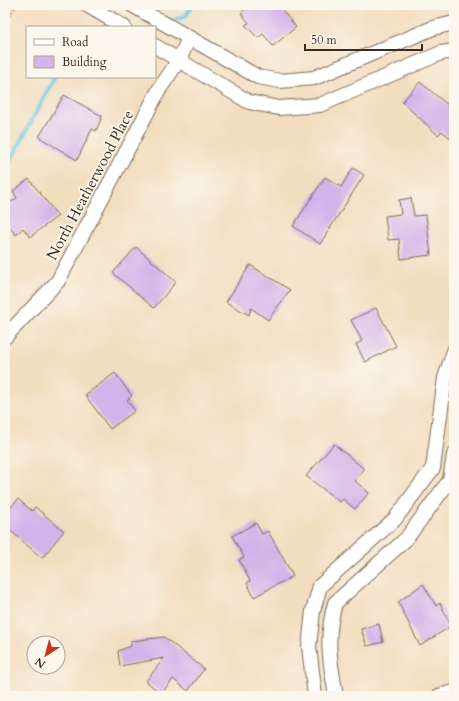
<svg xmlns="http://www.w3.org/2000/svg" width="459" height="701" viewBox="0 0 459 701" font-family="Cardo,serif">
	<rect width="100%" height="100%" fill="#fbf7ec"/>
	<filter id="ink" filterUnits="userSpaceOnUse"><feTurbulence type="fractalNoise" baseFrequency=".025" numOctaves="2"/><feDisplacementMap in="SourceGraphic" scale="8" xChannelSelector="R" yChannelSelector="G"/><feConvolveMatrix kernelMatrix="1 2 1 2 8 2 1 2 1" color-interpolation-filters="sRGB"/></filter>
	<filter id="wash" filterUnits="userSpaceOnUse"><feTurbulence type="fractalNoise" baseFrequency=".012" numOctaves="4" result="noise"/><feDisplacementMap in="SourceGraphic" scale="16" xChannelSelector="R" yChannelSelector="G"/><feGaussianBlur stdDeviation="0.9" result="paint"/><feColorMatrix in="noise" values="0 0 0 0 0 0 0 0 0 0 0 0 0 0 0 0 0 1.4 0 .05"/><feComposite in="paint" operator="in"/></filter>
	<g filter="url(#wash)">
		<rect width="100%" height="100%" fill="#f3ddbf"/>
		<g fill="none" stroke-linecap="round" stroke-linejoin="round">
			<path stroke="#64c6e2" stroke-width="4.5" d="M168,22L186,16L192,5
				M5,166L10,161L55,77"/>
		</g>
		<g id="blocks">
			<path fill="#d4b2ea" d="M250,5H278L296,27L273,46L263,34L258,38L245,25L249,23L241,13Z
				M420,82L454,110V141L442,131L438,135L402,102Z
				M64,95L102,116L96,131L92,129L77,160L39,137Z
				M353,168L364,175L320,244L293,226L325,177L341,187Z
				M29,179L58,216L30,237L23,228L16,235L5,222V206L17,198L13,191Z
				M411,198L414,216L426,215L431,255L401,259L399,239L388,240L385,216L401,214L399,200Z
				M136,247L176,282L154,308L113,273Z
				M250,265L290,290L268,320L251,308L249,315L226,302Z
				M376,308L396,346L365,362L356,344L362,341L351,320Z
				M115,373L132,396L127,400L135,411L110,429L85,395Z
				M334,444L364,469L355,481L369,493L355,509L343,499L340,502L306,476Z
				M18,499L32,511L35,507L64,531L42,558L5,526V514Z
				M256,523L262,534L268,531L293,576L254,597L247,583L250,581L239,560L244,557L232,536Z
				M423,584L436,606L440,603L451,626L420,646L398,602Z
				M379,624L383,642L367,646L361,629Z
				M164,637L204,669L188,691L173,679L161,694L146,681L164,658L120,666L118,651L131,646V641Z"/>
		</g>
	</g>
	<g filter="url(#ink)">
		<use href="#blocks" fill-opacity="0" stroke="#7b6956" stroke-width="1"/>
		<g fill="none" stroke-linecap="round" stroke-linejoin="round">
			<g stroke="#7b6956" stroke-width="16">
				<path id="street" d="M87,5L124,27
					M132,5L258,77L280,81L314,78L433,28L454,23
					M155,46L249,102L279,108L320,105L441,53L454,51
					M5,337L58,281L160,88L179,60L189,38
					M315,696L309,647L313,611L320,586L395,519L433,468L445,378L454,351
					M336,696C330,661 325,639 335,603L406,539L450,480L454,455
					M439,696L454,692"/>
			</g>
			<path stroke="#7b6956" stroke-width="2.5" stroke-dasharray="1 3" stroke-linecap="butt" d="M5,22L16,5"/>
			<use href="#street" stroke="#fff" stroke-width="14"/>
		</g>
	</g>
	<g text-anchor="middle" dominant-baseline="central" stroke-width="3.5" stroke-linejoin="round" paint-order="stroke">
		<g font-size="15" fill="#3b2a1e" stroke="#fbf7ec">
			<text transform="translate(90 185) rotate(-62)">North Heatherwood Place</text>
		</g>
	</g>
	<rect width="459" height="701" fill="none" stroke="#fbf7ec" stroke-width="20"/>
	<rect x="26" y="26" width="130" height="52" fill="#fbf7ec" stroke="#aea59a"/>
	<rect x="34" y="39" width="20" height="6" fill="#ffffff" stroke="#aea59a"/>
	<text x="62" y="46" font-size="12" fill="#3b2a1e">Road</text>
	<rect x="34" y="56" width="20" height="12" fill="#d4b2ea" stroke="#aea59a"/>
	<text x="62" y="66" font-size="12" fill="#3b2a1e">Building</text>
	<g transform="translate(46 655) rotate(216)"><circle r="19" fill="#fbf7ec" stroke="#aea59a"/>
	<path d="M0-3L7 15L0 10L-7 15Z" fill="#c8321e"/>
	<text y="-6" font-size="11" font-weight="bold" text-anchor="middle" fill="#3b2a1e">N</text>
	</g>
	<path d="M305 44v6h117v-6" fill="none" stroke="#3b2a1e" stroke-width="2"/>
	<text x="311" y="44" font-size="12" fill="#3b2a1e" stroke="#fbf7ec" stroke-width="3" paint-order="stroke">50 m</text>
</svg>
